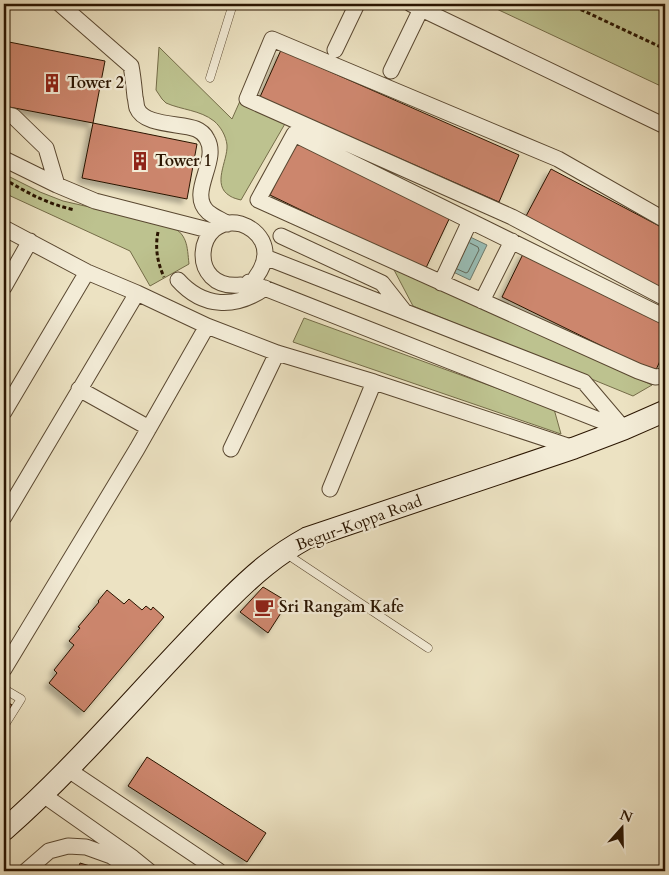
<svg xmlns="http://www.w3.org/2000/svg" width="669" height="875" viewBox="0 0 669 875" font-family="Cardo,serif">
	<defs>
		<filter id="shadow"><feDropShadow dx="-4.5" dy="4.5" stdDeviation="2.5" flood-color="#0004"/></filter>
	</defs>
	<rect width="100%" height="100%" fill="#ece2c2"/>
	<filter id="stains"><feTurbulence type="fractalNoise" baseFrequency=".004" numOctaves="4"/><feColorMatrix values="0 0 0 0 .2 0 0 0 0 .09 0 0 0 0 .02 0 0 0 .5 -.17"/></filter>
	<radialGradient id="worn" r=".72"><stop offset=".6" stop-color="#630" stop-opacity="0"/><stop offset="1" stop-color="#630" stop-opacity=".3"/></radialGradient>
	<path fill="#bdc28f" stroke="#746c48" d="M486,4H665V88Z
		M159,47L232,119L240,101L286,122L241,200C237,199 233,198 230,196C211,185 228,161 227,145C226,136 221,127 214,121C200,110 182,110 166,103L162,99L156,90Z
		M4,174L40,192L63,201L168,225C188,233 187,246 189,264L150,286L130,251L4,193Z
		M393,268L652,385L633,396L413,306Z
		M304,318L554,409L561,434L293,342Z"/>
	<path fill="#99bdb5" stroke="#6d7a6d" d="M466,235L487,245L470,280L449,270Z"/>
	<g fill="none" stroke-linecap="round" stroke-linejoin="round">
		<path stroke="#62695b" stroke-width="1" d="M457,269L466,273L468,272L479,250L478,247L470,243"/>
	</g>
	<path fill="#cc866d" stroke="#2a1501" filter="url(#shadow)" d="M4,41L105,61L93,123L4,106Z
		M281,50L519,155L499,202L260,97Z
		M93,123L197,144L187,199L82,178Z
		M297,140L451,215L425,270L270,195Z
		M551,169L665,229V291L525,218Z
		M524,252L665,321V350L655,372L502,297Z
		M263,587L288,602L268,633L240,612Z
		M107,590L124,604L129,599L142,610L146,606L151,610L153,607L164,617L84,712L49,683L57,673L54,670L74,645L69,641L80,628L78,627L99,602L98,601Z
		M4,700L12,705L4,718Z
		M147,757L266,833L247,862L128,786Z
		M80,863L90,866L89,869L95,871H78Z"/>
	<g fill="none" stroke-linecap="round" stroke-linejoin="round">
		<g stroke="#5a4831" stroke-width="9">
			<path id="lane" d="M210,78L233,4
				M285,553L428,648
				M4,689L21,699L4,726"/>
		</g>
		<g stroke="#5a4831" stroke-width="17">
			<path id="street" d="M60,4L131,66C133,76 134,87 135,97C136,100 136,105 137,108C144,126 181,123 196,129C201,131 205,135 207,139C220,161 187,193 208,212C214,217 222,220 228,224
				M411,4L665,126
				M335,50L357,4
				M391,71L421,9
				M4,114L13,116L46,148L57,185
				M4,159L57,185L95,201L212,231
				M665,220L558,159L272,39L247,99L512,217L665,298
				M4,228L87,272L137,293L207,326L277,353L374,382L574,448
				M281,236L382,283L404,311
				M265,257L584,382L624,429
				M178,280C203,308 235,309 265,288
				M249,282L622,429
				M441,283L470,221
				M241,285C186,291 195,213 241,224C250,227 257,232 262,241C268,253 264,266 256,277
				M4,287L30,241
				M482,301L512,241
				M665,317L294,134L258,200L638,371L655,377L665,376
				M79,389L149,428
				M4,412L87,272
				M231,449L277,353
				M330,489L374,382
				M4,517L137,293
				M4,669L137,449L207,326
				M67,769L219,871
				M42,794L133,858L149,871
				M26,871L49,851L68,846L86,847L111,856L134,871"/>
		</g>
		<g stroke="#2a1501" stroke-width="23">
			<path id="secondary" d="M4,830C85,759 153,674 229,599C254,574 276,555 307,538L574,448L624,429L665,411"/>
		</g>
		<path stroke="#2a1501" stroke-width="3" stroke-dasharray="4 2.5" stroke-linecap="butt" d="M569,4L665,49
			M4,179C28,193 47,204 75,210
			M158,232C155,247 157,262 164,277"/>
		<use href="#lane" stroke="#f3ecd7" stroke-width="8"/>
		<use href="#street" stroke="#f3ecd7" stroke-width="15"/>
		<use href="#secondary" stroke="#f3ecd7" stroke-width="21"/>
	</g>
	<defs>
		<g id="building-bare" transform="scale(1.5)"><path d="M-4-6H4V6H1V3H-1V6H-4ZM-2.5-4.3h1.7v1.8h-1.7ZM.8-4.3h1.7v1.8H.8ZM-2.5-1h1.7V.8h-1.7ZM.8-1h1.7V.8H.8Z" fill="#8f2418" stroke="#f3ecd7" stroke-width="2.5" paint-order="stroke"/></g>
		<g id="cafe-bare" transform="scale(1.5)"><path d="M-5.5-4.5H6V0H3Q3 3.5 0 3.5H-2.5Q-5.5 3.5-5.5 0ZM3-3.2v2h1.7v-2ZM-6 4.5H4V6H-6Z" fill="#8f2418" stroke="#f3ecd7" stroke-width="2.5" paint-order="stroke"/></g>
	</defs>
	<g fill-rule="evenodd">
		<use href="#building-bare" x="52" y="83"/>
		<use href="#building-bare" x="140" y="161"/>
		<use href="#cafe-bare" x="264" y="607"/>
	</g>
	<g text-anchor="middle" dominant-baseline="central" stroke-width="4.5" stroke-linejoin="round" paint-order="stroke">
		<g font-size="16" font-weight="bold" fill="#2a1501" stroke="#f3ecd7" text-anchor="start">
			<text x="67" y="83">Tower 2</text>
			<text x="155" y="161">Tower 1</text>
			<text x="279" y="607">Sri Rangam Kafe</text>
		</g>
		<g font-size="16" fill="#2a1501" stroke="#f3ecd7">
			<text transform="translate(359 523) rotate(-20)">Begur-Koppa Road</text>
		</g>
	</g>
	<rect width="669" height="875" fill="none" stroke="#ece2c2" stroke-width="20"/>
	<rect x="5" y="5" width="659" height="865" fill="none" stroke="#2a1501" stroke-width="2.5"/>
	<rect x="10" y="10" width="649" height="855" fill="none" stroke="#2a1501"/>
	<g transform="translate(622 828) rotate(20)" stroke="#f3ecd7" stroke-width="4" paint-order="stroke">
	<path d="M0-4L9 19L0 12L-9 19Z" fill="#2a1501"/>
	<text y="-8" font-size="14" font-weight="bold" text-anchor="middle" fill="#2a1501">N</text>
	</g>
	<rect width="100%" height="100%" filter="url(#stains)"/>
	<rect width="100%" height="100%" fill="url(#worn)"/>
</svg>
